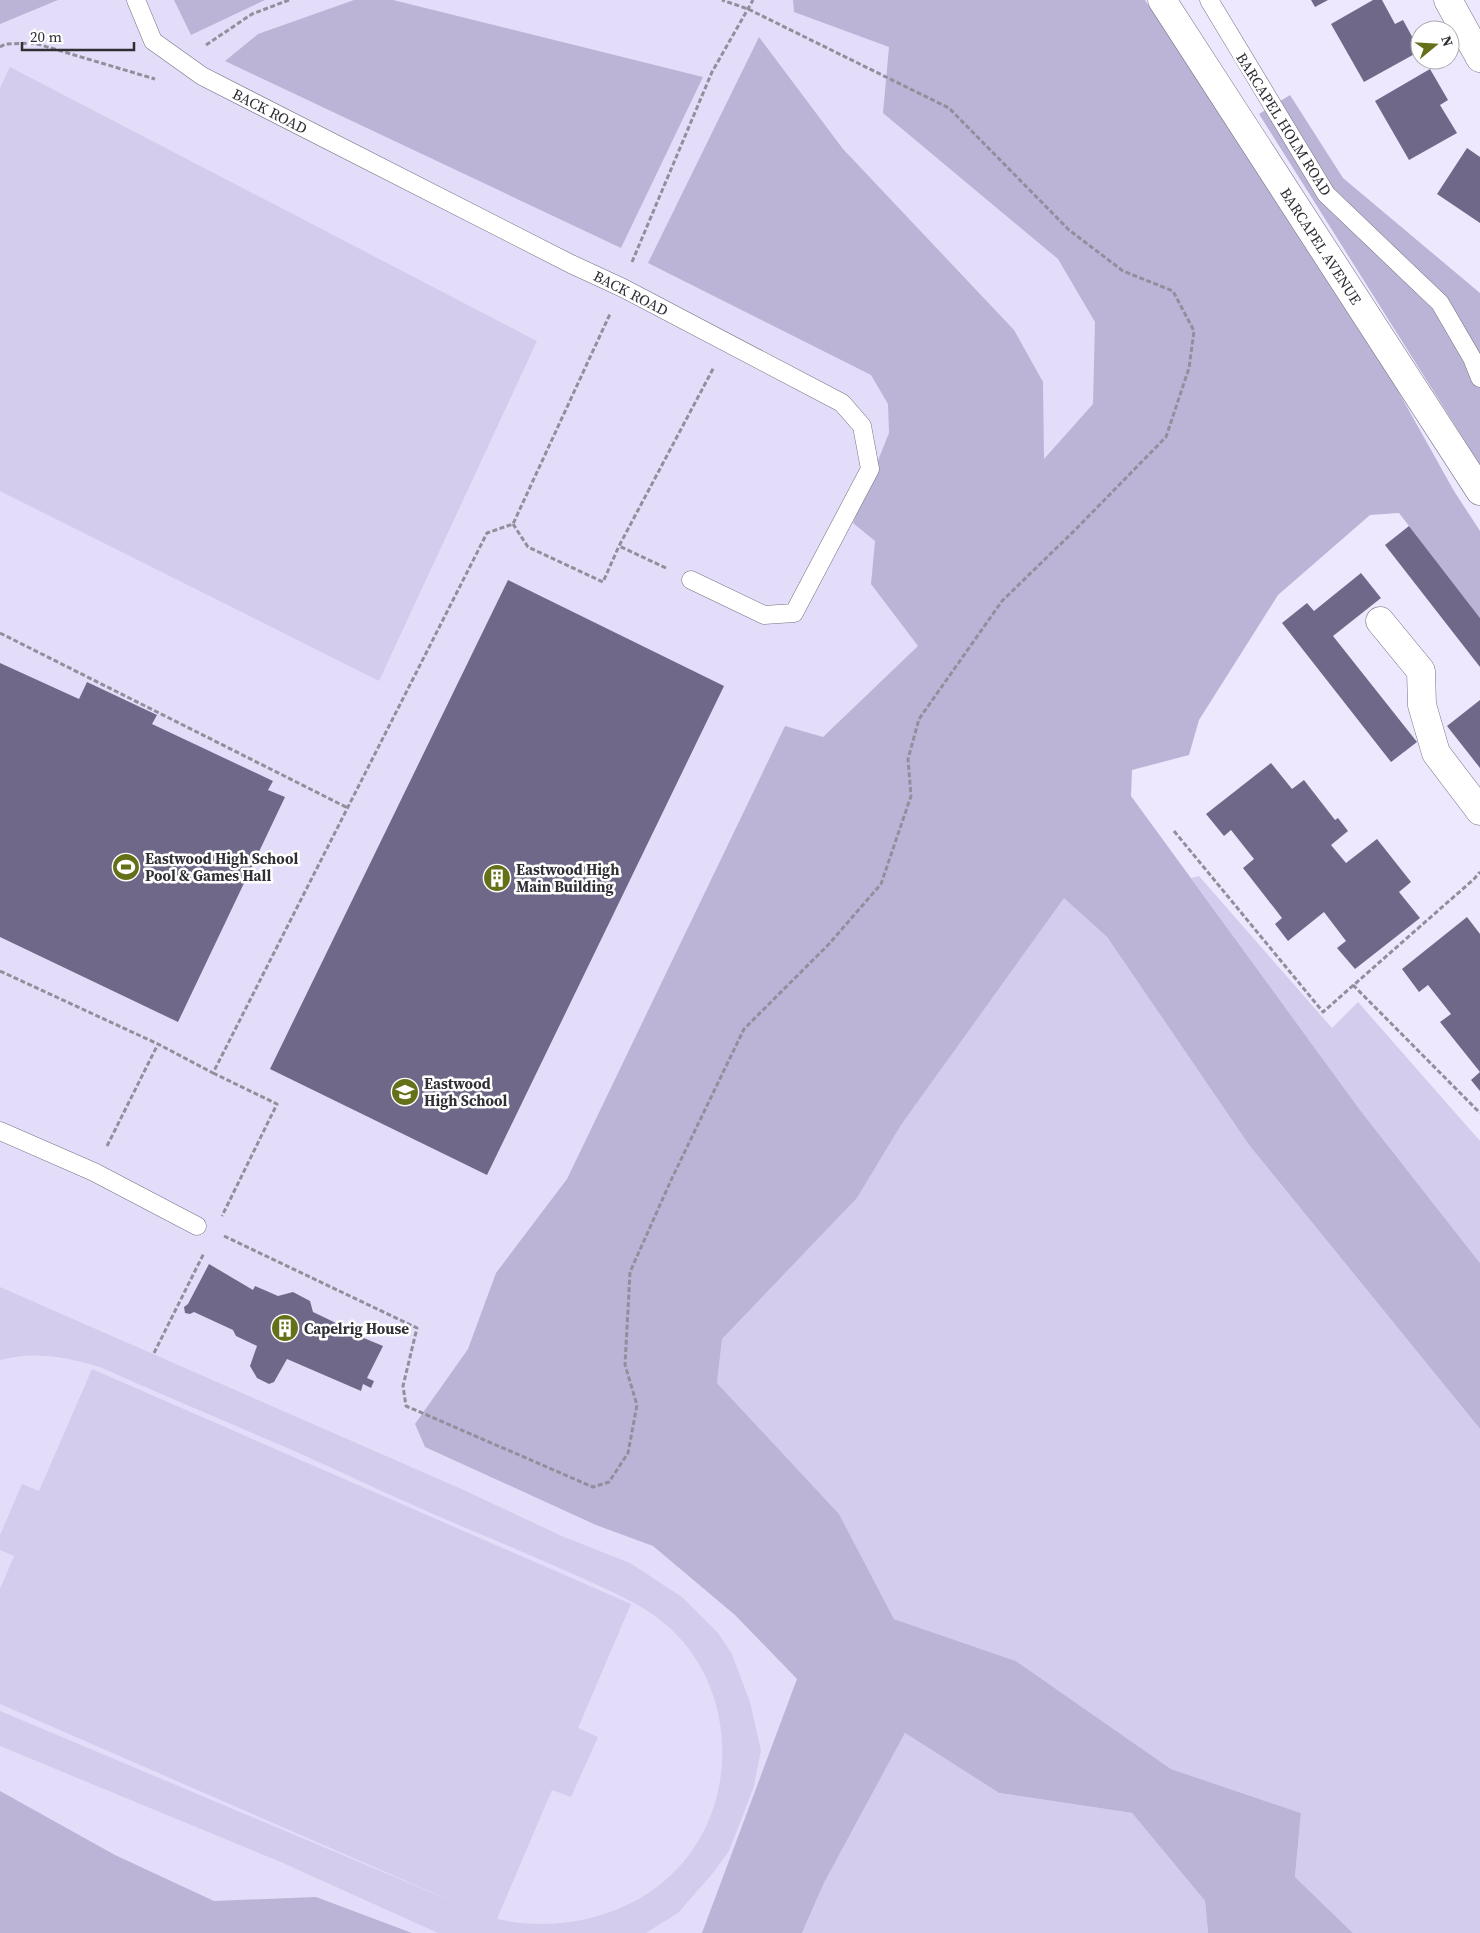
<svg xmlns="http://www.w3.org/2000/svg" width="1480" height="1933" viewBox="0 0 1480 1933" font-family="'Source Serif 4',serif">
	<rect width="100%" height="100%" fill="#ede8fd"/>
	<path fill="#e4ddf9" d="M0,0H1061L1262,234L1055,727L865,1639L772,1933H0Z"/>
	<path fill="#d4ccec" d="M10,67L537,341L379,681L0,491V88Z
		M1199,876L1332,1028L1358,1002L1480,1141V1263L1360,1110L1191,878Z
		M1064,897L1107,937L1249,1145L1480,1429V1933H1353L1295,1877L1301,1813L1171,1769L1016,1661L894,1619L839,1514L717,1383L722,1339L857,1198L901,1125Z
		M0,1287L457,1487L564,1537L630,1563L682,1597L718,1633L732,1654L750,1702L761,1751L753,1789L729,1851L713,1873L678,1913L646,1933H438L283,1863L0,1746V1711L459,1904L0,1704V1589L14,1556L0,1550V1535L22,1484L39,1491L92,1369L631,1604L578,1728L598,1737L571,1797L552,1790L497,1919C560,1933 632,1917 678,1868C739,1803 737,1692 672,1630C647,1606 614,1593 582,1578C542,1560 502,1543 461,1526C399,1500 338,1470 276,1443C217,1418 158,1393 100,1367C65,1357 36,1351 0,1360Z
		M905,1733L999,1793L1132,1813L1205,1901L1208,1933H802L824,1883Z"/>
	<path fill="#bcb4d7" d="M0,0H58L0,24Z
		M174,0H265L191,35Z
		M354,0H393L703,77L621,248L225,61L258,34Z
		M793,0H1145L1374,348L1454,491L1480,531V618L1399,513L1370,515L1278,595L1199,720L1189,755L1132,770L1131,796L1360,1110L1480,1263V1429L1249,1145L1107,937L1064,898L901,1125L857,1198L722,1339L717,1383L839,1514L894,1619L1016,1661L1171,1769L1301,1813L1295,1877L1353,1933H1208L1205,1901L1132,1813L999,1793L905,1733L824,1883L802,1933H702L797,1679L735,1615L653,1546L596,1525L425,1447L415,1424L468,1349L496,1273L567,1179L785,726L823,737L918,646L871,584L875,541L853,523L889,433L888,404L871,375L648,263L759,37L843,149L1014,330L1043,382L1044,459L1093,404L1095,322L1058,259L883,113L889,47L794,12Z
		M1290,95L1343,178L1480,293V465L1259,114Z
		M0,1791L115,1855L214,1901L316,1897L412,1933H0Z"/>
	<path fill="#706888" d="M1311,0H1328L1315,7Z
		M1373,0H1382L1395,24L1403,20L1420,51L1364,82L1331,24Z
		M1430,69L1448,100L1440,105L1457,133L1409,160L1375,101Z
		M1467,148L1480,157V223L1437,194Z
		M1409,526L1480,618V667L1385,545Z
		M1361,573L1381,598L1333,636L1417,742L1391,762L1282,623L1307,603L1314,611Z
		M508,580L724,686L487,1175L270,1069Z
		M0,663L79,699L87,682L157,715L152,724L273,781L268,790L285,797L178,1022L0,937Z
		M1480,700V768L1447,726Z
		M1271,763L1292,789L1304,780L1335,820L1338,818L1348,831L1331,845L1346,863L1377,839L1411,882L1399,892L1420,918L1355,969L1337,948L1346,941L1324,912L1288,941L1275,924L1282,918L1243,868L1254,859L1231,830L1224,836L1206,814Z
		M1467,917L1480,934V1072L1440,1022L1451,1014L1428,985L1419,992L1402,969Z
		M1480,1072V1091L1471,1080Z
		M209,1264L253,1290L255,1286L278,1296L293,1292L310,1301L313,1312L336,1323L335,1326L383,1346L367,1378L374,1381L371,1388L363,1384L361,1391L287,1359L274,1382L269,1384L257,1378L250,1366L257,1346L236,1336L233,1330L194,1312L190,1314L185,1313L184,1307L188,1304Z"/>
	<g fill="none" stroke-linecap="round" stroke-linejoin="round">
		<g stroke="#747082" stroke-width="19">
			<path id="lane" d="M136,0L153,41L202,76L571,264L623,288L842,403L862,426L870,469L794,613L764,615L691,580
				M1209,0L1326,194L1440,303L1472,358L1480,378
				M0,1131L94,1172L197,1226"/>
		</g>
		<g stroke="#747082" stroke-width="29">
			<path id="street" d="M1162,0L1480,491
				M1448,0L1480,58
				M1380,621L1421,671L1422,705L1436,753L1480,811"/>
		</g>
		<path stroke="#928f9d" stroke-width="3" stroke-dasharray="5 2.5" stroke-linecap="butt" d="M206,45L252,14L289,0
			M0,47L5,44L34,43L155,79
			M632,262L712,72L753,0
			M513,524L528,547L603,582L619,546
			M666,568L619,546L714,367
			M0,633L348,808
			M1174,831L1323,1012L1474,879L1480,872
			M0,971L158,1044
			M1353,985L1480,1113
			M213,1073L277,1104L222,1216
			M107,1146L158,1044L213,1073L487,533L513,524L610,314
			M224,1236L417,1328L403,1386L406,1406L593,1487L609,1482L628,1453L637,1405L625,1365L630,1272L672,1178L744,1029L829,944L881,884L911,796L908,759L919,719L1002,601L1075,530L1166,437L1189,368L1194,331L1173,291L1123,271L1069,230L949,108L748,9L722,0
			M154,1353L204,1253"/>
		<use href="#lane" stroke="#fff" stroke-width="18"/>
		<use href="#street" stroke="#fff" stroke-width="28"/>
	</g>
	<defs>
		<g id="stadium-disc" transform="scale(1.4375)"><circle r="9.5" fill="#667019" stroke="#fff"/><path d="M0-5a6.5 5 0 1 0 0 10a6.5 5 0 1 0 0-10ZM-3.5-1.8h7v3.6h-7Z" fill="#fff"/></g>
		<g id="building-disc" transform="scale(1.4375)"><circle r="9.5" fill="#667019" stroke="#fff"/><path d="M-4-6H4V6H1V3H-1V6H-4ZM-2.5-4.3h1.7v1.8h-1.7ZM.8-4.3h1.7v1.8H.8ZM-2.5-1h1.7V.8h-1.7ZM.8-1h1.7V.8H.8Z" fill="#fff"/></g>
		<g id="school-disc" transform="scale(1.4375)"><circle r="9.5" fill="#667019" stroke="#fff"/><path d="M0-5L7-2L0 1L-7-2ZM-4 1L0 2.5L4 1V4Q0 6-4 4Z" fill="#fff"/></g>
	</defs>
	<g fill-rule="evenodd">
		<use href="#stadium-disc" x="126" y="867"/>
		<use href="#building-disc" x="497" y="878"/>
		<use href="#school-disc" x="405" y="1092"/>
		<use href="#building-disc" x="285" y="1328"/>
	</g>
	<g text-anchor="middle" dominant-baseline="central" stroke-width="5" stroke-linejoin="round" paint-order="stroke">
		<g font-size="15" fill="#302f36" stroke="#fff">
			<text transform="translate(270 111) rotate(27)">BACK ROAD</text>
			<text transform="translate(1284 124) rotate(58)">BARCAPEL HOLM ROAD</text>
			<text transform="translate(1321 246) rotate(57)">BARCAPEL AVENUE</text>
			<text transform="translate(631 293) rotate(27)">BACK ROAD</text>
		</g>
		<g font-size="15" font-weight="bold" fill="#302f36" stroke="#fff" text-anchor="start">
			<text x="145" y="858">Eastwood High School<tspan x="145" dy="17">Pool &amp; Games Hall</tspan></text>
			<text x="516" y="869">Eastwood High<tspan x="516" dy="17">Main Building</tspan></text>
			<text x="424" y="1083">Eastwood<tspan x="424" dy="17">High School</tspan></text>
			<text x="304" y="1328">Capelrig House</text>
		</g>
	</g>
	<g transform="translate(1435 45) rotate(72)"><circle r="24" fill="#ffffff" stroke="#acacaf"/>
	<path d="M0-4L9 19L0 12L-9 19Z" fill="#667019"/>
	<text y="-8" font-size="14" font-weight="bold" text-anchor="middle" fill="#302f36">N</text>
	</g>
	<path d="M22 42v8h112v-8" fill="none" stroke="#302f36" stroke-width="2.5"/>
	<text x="30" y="42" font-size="15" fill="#302f36" stroke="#ffffff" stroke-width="4" paint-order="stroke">20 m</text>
</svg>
